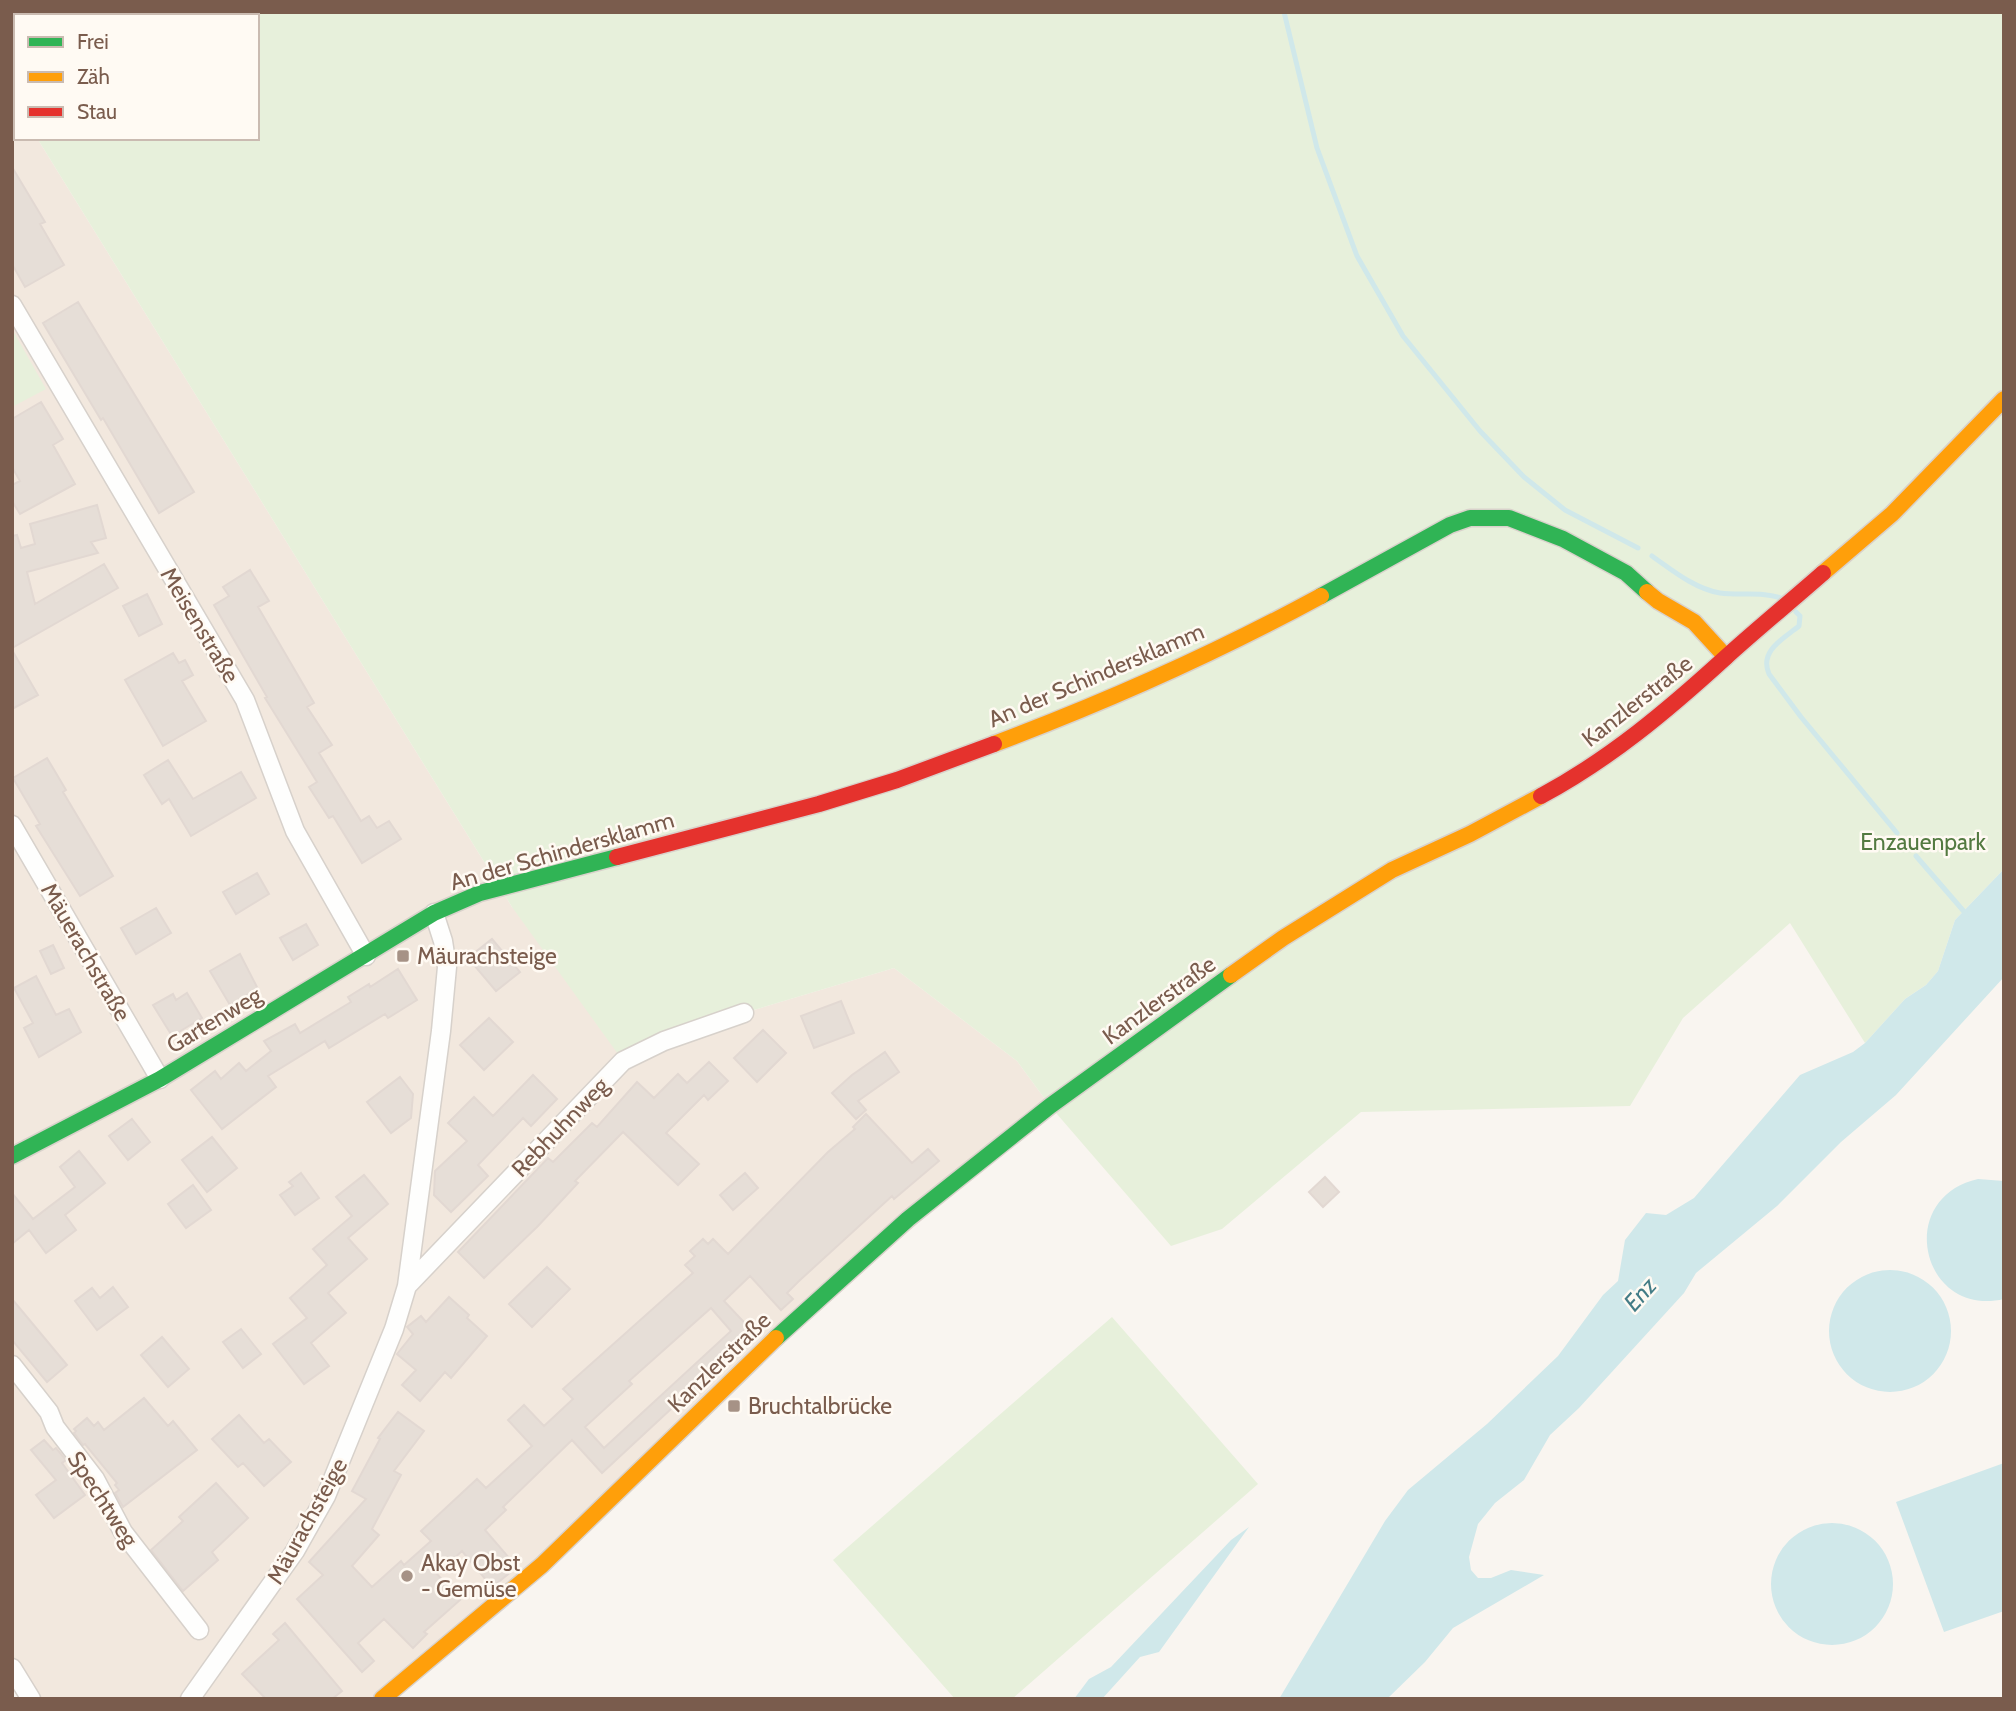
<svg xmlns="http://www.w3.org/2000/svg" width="2016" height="1711" viewBox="0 0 2016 1711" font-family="Cabin,sans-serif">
	<rect width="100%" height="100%" fill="#f9f5f0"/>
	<path fill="#f2e8de" d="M12,98L16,104V138H37L512,907L744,1013L894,968L1017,1061L1050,1106L382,1699H31L12,1668Z"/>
	<path fill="#e7f0db" d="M12,12H2004V869L1955,920L1938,971L1926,985L1905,999L1865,1043L1790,923L1683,1018L1630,1106L1361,1112L1222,1229L1171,1246L1050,1106L1017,1061L894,968L744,1013L623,1061L512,907L37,138H257V16H16V104L12,98Z
		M12,329L46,389L12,407Z
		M1112,1317L1258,1484L1012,1699H955L833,1560Z"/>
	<path fill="#d0e8ea" d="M2004,869V977L1896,1095L1841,1142L1777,1206L1696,1273L1684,1293L1579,1408L1550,1435L1524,1480L1495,1503L1478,1524L1469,1557L1471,1570L1478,1578H1491L1511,1570L1544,1575L1453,1628L1425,1662L1387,1699H1279L1385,1521L1408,1490L1487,1424L1558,1356L1603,1295L1618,1281L1625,1240L1646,1213L1666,1215L1694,1198L1800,1075L1853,1052L1865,1043L1905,999L1926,985L1938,971L1955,920Z
		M1978,1179L2004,1181V1299C1921,1318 1894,1198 1978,1179Z
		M1829 1331a61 61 0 1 1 122 0a61 61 0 1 1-122 0Z
		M2004,1463V1611L1944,1632L1896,1502Z
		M1771 1584a61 61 0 1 1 122 0a61 61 0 1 1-122 0Z
		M1249,1527L1159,1652L1140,1657L1102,1699H1074L1089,1679L1111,1667L1231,1540Z"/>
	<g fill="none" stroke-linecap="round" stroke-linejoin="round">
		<path stroke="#d0e8ea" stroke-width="5" d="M1284,12L1317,148L1357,256L1403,336L1480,431L1524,477L1565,510L1638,548
			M1652,556C1672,570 1695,589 1720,593C1741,596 1761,591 1781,598
			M1796,612L1800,616L1799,626C1783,639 1759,651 1769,674L1801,717L1897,833
			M1916,856L1967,915"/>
	</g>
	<path fill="#e6ded7" stroke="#e2d8d2" stroke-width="2" fill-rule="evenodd" d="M12,167L45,222L40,224L64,265L25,287L12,264Z
		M78,302L194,492L159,513L103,418L101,420L43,323Z
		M41,402L63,439L53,445L75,484L20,514L12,501V485L20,481L12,467V419Z
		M97,505L106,538L91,542L98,553L27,572L35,604L104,564L118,588L12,648V536L17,535L21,548L35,544L30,524Z
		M250,570L269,601L258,607L314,703L307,707L332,745L319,753L361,821L369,816L377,828L389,821L401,839L362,863L333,816L329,818L309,787L317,782L265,698L267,697L214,605L229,596L223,587Z
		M147,594L162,624L139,636L123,606Z
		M12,650L38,695L12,709Z
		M173,653L179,663L185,660L193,675L182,681L206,721L163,746L125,680Z
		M47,758L66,790L63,792L113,876L80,896L36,826L40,824L13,778Z
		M168,760L193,799L241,772L256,798L191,836L169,799L162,804L144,775Z
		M257,873L269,894L236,914L223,892Z
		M156,908L171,933L136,954L121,928Z
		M306,924L318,945L293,960L280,938Z
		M492,939L520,972L496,991L468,958Z
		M53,945L64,968L51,974L40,951Z
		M240,954L258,989L230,1005L210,971Z
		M398,969L417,1000L388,1018L385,1014L329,1048L325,1041L268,1076L276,1087L222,1129L191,1090L215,1071L221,1079L239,1063L246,1071L271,1051L264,1041L295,1024L300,1033L351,1002L348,997L369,984L370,987Z
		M36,976L56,1015L69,1009L81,1032L39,1057L24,1028L33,1023L14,988Z
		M187,993L202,1018L172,1036L153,1005L173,994L176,1000Z
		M841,1001L854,1033L814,1048L801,1016Z
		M489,1018L513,1042L484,1070L460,1045Z
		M763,1030L786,1053L757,1082L734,1058Z
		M885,1052L899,1072L858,1101L866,1110L856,1119L832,1093L852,1075Z
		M709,1062L728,1081L708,1100L704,1095L666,1133L699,1164L678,1185L623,1132L575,1181L578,1183L538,1226L484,1278L458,1252L548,1158L553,1162L592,1123L597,1127L637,1082L654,1098L678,1074L687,1083Z
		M533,1075L557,1099L531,1126L523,1118L478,1165L488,1176L451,1212L434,1195L435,1171L467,1141L448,1123L474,1097L493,1116Z
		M400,1077L413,1094L411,1118L391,1133L367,1102Z
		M866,1114L912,1163L928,1149L939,1161L894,1199L892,1196L799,1281L787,1293L793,1299L781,1310L750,1276L724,1301L757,1336L746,1346L742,1343L602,1473L572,1440L503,1507L506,1510L485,1530L517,1567L492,1587L462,1551L437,1574L460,1600L424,1632L427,1634L413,1648L384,1619L358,1643L374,1661L362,1672L297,1599L323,1575L309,1562L366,1499L352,1491L380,1439L378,1438L398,1412L424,1431L394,1471L401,1475L372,1529L379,1535L352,1566L372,1587L401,1561L404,1565L431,1541L421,1531L477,1479L486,1488L532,1446L508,1420L524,1405L544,1426L573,1399L563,1389L693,1273L685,1265L695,1256L690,1251L703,1239L708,1244L713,1239L728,1254L828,1152L855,1129L853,1127ZM711,1308L731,1331L604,1448L585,1427L632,1384L629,1381Z
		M132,1119L150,1142L128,1160L109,1136Z
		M212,1137L237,1168L207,1192L182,1160Z
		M79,1151L105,1183L65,1215L76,1230L46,1253L29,1230L12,1244V1193L33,1219L75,1187L60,1167Z
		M301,1173L319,1198L295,1215L280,1195L293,1186L289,1182Z
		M745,1173L758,1188L733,1210L720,1195Z
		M364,1175L388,1204L348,1238L367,1259L328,1293L346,1313L311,1343L329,1366L304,1384L273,1344L307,1318L290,1298L327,1265L313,1249L352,1216L336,1197Z
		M1325,1177L1339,1192L1323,1207L1309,1192Z
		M193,1185L211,1210L186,1228L168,1204Z
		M547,1267L570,1289L532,1327L509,1304Z
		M113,1287L128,1307L97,1330L75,1301L92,1288L100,1298Z
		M449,1297L469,1315L467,1318L487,1336L451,1378L445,1372L420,1401L402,1385L416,1370L397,1354L413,1334L407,1327L421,1316L426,1322Z
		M12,1299L67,1365L47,1382L12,1340Z
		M241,1329L261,1354L243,1368L223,1342Z
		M162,1337L189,1369L168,1387L141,1355Z
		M144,1398L168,1426L173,1421L197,1450L123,1507L115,1493L119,1490L115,1485L117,1483L85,1444L83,1445L74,1433L76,1431L74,1429L87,1418L94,1426L98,1422L104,1430Z
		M239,1415L264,1443L269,1439L291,1462L264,1486L243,1463L238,1467L212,1439Z
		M44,1440L53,1450L56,1448L66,1460L62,1463L85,1495L54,1518L36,1495L56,1480L31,1450Z
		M216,1483L248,1518L212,1552L218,1560L183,1591L151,1550L183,1521L179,1517Z
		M285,1623L342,1691L332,1699H266L242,1674L279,1640L273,1634Z"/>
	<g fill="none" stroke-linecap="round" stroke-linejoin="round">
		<g stroke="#d7d1cb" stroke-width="21">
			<path id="street" d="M12,305L245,700L295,831L366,956
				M12,825L160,1079
				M407,1286L623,1061L664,1041L744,1013
				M12,1365L49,1412L55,1427L95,1479L123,1532L199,1630
				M12,1668L31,1699
				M190,1699L295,1551L326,1496L394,1329L407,1286L441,1031L447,967L443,941L434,913"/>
		</g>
		<g stroke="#d9d2cb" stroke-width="19">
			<path id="fast" d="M1321,596L1450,525L1470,518H1509L1563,539L1626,573L1647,592
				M12,1156L160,1079L434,913L480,893L617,857
				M776,1338L908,1219L1050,1106L1231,975"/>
		</g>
		<g stroke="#d9d2cb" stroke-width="19">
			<path id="slow" d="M1823,573L1892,514L2004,399
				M1647,592L1658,601L1694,622L1726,657
				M994,744C1106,702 1216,653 1321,596
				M1231,975L1283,938L1392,870L1470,834L1541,796
				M382,1699L542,1565L776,1338"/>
		</g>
		<g stroke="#d9d2cb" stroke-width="19">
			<path id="jam" d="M1541,796C1610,759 1668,710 1725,658C1757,629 1790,602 1823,573
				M617,857L819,804L897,780L994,744"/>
		</g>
		<use href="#street" stroke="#fefefd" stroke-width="18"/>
		<use href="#fast" stroke="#30b455" stroke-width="16"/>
		<use href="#slow" stroke="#ff9f0a" stroke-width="16"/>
		<use href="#jam" stroke="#e5322d" stroke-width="16"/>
	</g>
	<g fill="#a69286" stroke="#fffaf3" stroke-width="2.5">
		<rect x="396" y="949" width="14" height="14" rx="3.5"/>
		<rect x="727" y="1399" width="14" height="14" rx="3.5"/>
		<circle cx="407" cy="1576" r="7"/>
	</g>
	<g text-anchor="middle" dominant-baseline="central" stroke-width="5" stroke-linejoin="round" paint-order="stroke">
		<g font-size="23" fill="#7a5c4d" stroke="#fffaf3">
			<text transform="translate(200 625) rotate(59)">Meisenstraße</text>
			<text transform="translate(1096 675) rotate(-23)">An der Schindersklamm</text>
			<text transform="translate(1637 701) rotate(-38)">Kanzlerstraße</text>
			<text transform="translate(562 851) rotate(-16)">An der Schindersklamm</text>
			<text transform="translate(86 952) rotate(60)">Mäuerachstraße</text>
			<text transform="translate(1159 1000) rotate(-36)">Kanzlerstraße</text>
			<text transform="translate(214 1020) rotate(-31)">Gartenweg</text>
			<text transform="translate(560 1127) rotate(-46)">Rebhuhnweg</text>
			<text transform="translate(719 1362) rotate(-44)">Kanzlerstraße</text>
			<text transform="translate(103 1499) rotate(57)">Spechtweg</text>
			<text transform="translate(307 1521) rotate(-61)">Mäurachsteige</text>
		</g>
		<g font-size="23" fill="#537a41" stroke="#fffaf3">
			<text x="1923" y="842">Enzauenpark</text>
		</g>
		<g font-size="23" fill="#7a5c4d" stroke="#fffaf3" text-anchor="start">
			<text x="417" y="956">Mäurachsteige</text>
			<text x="748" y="1406">Bruchtalbrücke</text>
			<text x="421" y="1563">Akay Obst<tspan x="421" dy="26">- Gemüse</tspan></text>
		</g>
		<g font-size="24" font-style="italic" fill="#437c86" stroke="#fffaf3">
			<text transform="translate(1640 1294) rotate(-48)">Enz</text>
		</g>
	</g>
	<rect width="2016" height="1711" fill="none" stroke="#7a5c4d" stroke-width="28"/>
	<rect x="14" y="14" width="245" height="126" fill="#fffaf3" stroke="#cabbb1" stroke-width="2"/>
	<rect x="28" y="37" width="35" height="10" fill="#30b455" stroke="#cabbb1" stroke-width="2"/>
	<text x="77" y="49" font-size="21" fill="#7a5c4d">Frei</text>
	<rect x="28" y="72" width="35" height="10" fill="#ff9f0a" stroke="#cabbb1" stroke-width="2"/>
	<text x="77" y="84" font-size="21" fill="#7a5c4d">Zäh</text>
	<rect x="28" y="107" width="35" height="10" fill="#e5322d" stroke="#cabbb1" stroke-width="2"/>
	<text x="77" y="119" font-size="21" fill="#7a5c4d">Stau</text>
</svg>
